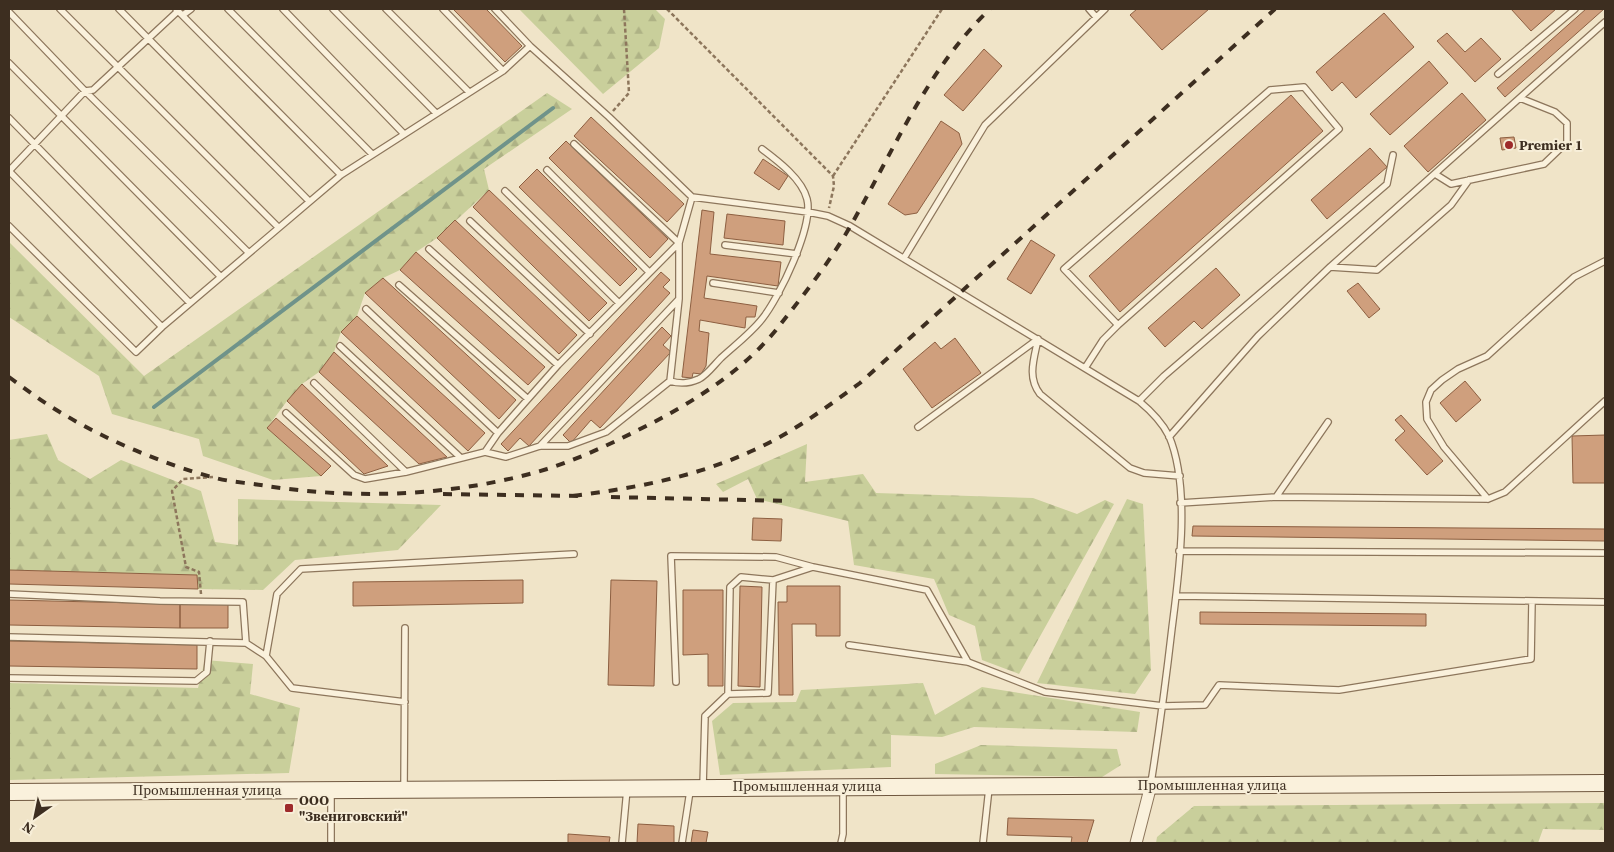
<svg xmlns="http://www.w3.org/2000/svg" width="1614" height="852" viewBox="0 0 1614 852" font-family="'Source Serif 4',serif">
	<defs>
		<pattern id="forest-firs" width="22" height="20" patternUnits="userSpaceOnUse" patternTransform="scale(1.25)"><rect width="22" height="20" fill="#c9cf9b"/><path d="M5 1l3.5 6h-7zM16 11l3.5 6h-7z" fill="#aeb285"/></pattern>
	</defs>
	<rect width="100%" height="100%" fill="#f0e4c8"/>
	<path fill="url(#forest-firs)" d="M519,9H655L665,19L659,48L603,94Z
		M547,93L572,109L484,169L489,190L437,238L416,252L400,270L383,278L365,293L357,316L341,332L334,352L319,372L302,384L287,401L267,428L321,476L273,480L203,456L199,439L112,414L99,376L9,317V242L144,376Z
		M47,434L58,460L90,479L121,460L201,491L215,542L238,545V499L441,505L398,550L295,560L263,590L198,589L197,575L9,570V440Z
		M807,444L805,482L863,474L876,493L1033,498L1077,514L1105,500L1114,504L1019,674L982,660L975,626L949,615L934,579L854,565L848,521L757,499L748,479L723,492L716,484Z
		M1127,499L1143,504L1151,670L1135,694L1037,683Z
		M205,660L253,664L250,694L300,708L289,773L9,780V683L198,688Z
		M923,683L935,715L982,687L1140,712L1137,732L974,727L942,737L891,735V767L720,775L712,721L733,703L796,702L801,690Z
		M981,745L1117,749L1121,765L1102,777L935,774V764Z
		M1605,803V830L1543,829L1538,843H1156L1157,837L1194,806Z"/>
	<g fill="none" stroke-linecap="round" stroke-linejoin="round">
		<path stroke="#6f938a" stroke-width="4" d="M154,407L553,108"/>
	</g>
	<path fill="#cf9f7d" stroke="#8d5f41" d="M453,9H486L522,46L505,62Z
		M1137,9H1209L1162,50L1130,15Z
		M1511,9H1556L1531,31Z
		M1586,9H1604L1505,97L1497,88Z
		M1384,13L1414,47L1356,98L1342,82L1332,91L1316,72Z
		M1447,33L1465,52L1481,38L1501,59L1475,82L1437,41Z
		M984,49L1002,66L963,111L944,95Z
		M1429,61L1448,83L1390,135L1370,114Z
		M1462,93L1486,120L1428,172L1404,146Z
		M1291,95L1323,131L1120,312L1089,276Z
		M591,117L684,204L667,222L574,136Z
		M941,121L959,133L962,144L917,213L905,215L888,204Z
		M1514,137L1516,148L1502,150L1500,138Z
		M566,141L668,239L650,258L549,158Z
		M1370,148L1387,167L1327,219L1311,200Z
		M763,159L788,176L779,190L754,173Z
		M537,169L637,269L620,286L519,187Z
		M489,190L607,303L589,321L473,207Z
		M702,210L714,212L710,254L781,262L778,286L707,276L704,298L757,306L755,317H746L745,328L700,320L699,331L709,333L706,366L701,374L693,373L692,378L682,377Z
		M727,214L785,221L783,245L724,238Z
		M455,220L577,335L559,354L437,238Z
		M1031,240L1055,255L1031,294L1007,279Z
		M416,252L545,367L528,385L400,270Z
		M1216,268L1240,295L1202,329L1194,321L1165,347L1148,328Z
		M661,272L670,280L663,287L670,293L529,446L520,438L508,451L501,444Z
		M383,278L516,400L499,419L365,293Z
		M1358,283L1380,309L1369,318L1347,291Z
		M357,316L485,433L468,451L341,332Z
		M662,327L671,336L663,345L671,352L600,428L591,420L571,443L563,435Z
		M955,338L981,373L932,408L903,369L935,342L941,349Z
		M334,352L447,457L419,464L319,372Z
		M1465,381L1481,400L1456,422L1440,403Z
		M302,384L388,466L364,474L287,401Z
		M1401,415L1443,461L1427,475L1395,440L1405,431L1395,420Z
		M276,418L331,466L321,476L267,428Z
		M1605,435V483H1573L1572,436Z
		M753,518L782,519L781,541L752,540Z
		M1193,526L1605,529V541L1192,536Z
		M9,570L197,575L198,589L9,584Z
		M523,580V603L353,606V582Z
		M611,580L657,581L654,686L608,685Z
		M740,586L762,587L760,687L738,686Z
		M787,586H840V636H816V624H792L793,695H779L778,602H787Z
		M683,590H723V686H708V654L683,655Z
		M9,600L180,604V628L9,625Z
		M180,604H228V628H180Z
		M1200,612L1426,614V626L1200,624Z
		M9,641L197,645V669L9,666Z
		M1008,818L1094,820L1087,843H1071L1072,837L1007,835Z
		M638,824L674,826V843H637Z
		M693,830L708,832L706,843H691Z
		M568,834L610,837L609,843H568Z"/>
	<g fill="none" stroke-linecap="round" stroke-linejoin="round">
		<g stroke="#8d765c" stroke-width="8">
			<path id="lane" d="M60,9L278,227
				M119,9L309,201
				M176,9L341,175
				M228,9L372,154
				M283,9L404,134
				M333,9L436,113
				M386,9L469,92
				M443,9L503,71
				M495,9L530,46
				M1089,9L1096,17
				M9,12L85,91L248,252
				M183,15L191,9
				M9,63L220,276
				M1498,74L1575,9
				M9,118L189,302
				M547,170L649,272
				M9,171L162,327L341,175L503,71L530,46L609,117L692,197L808,212L828,216L850,226L1139,401C1151,411 1162,422 1169,436C1191,488 1179,573 1172,628C1166,680 1159,732 1151,783
				M9,171L85,91L93,90L178,11
				M1435,174L1451,184L1544,164L1567,142V123L1555,112L1520,98
				M505,191L619,303
				M470,221L590,334
				M9,226L136,352L162,327
				M725,245L797,254
				M429,249L558,365
				M904,258L985,125L1105,9
				M1330,267L1377,270L1451,205L1469,180
				M713,283L779,293
				M399,285L528,399
				M366,309L498,433
				M1038,339C1034,359 1027,377 1040,394L1130,468L1144,473L1180,476
				M340,346L461,458
				M1085,368L1103,340L1118,325L1339,129L1304,87L1270,90L1064,269L1118,325
				M670,381L679,299
				M314,383L406,472
				M1139,401L1164,376L1387,184L1393,155
				M286,413L354,475L365,479L406,472L485,452L506,457L540,446H568L606,432L670,381C680,384 688,384 699,379C707,375 714,365 721,358C734,346 751,333 762,319C779,298 814,226 807,199C802,179 778,161 762,149
				M918,427L1038,339
				M1169,437L1258,336L1330,267L1605,22
				M540,446L679,299V243L574,144
				M485,452L498,433L558,365L679,243L692,197
				M1276,497L1488,499L1505,492L1605,401
				M1488,499L1444,447L1427,419L1426,402L1431,390L1442,380L1458,369L1487,356L1574,277L1605,261
				M1180,503L1276,497L1328,422
				M1179,551L1605,553
				M9,594L160,601L243,602L246,643
				M1176,596L1605,602
				M9,637L246,643L266,656L292,688L405,702
				M849,645L968,662L1045,692L1163,706L1205,705L1219,685L1339,690L1531,659L1532,601
				M266,656L277,594L301,569L574,554
				M9,678L196,681L207,672L210,641
				M676,682L671,556L776,557L813,567L927,590L968,662
				M728,694L730,587L741,577L773,580
				M703,786L705,716L728,694L768,693L773,580L813,567
				M404,789L405,628
				M331,793V843
				M622,843L627,789
				M682,843L690,791
				M841,843L843,834V788
				M983,843L989,788"/>
		</g>
		<g stroke="#8d765c" stroke-width="13">
			<path id="street" d="M1136,843L1151,785"/>
		</g>
		<g stroke="#6f573f" stroke-width="18">
			<path id="secondary" d="M9,792L1605,783"/>
		</g>
		<path stroke="#8d765c" stroke-width="2.5" stroke-dasharray="4 2.5" stroke-linecap="butt" d="M667,9L833,176L834,186L829,208
			M613,111L629,93L624,9
			M833,176L942,9
			M201,594L199,572L186,567L172,491L183,479L213,477"/>
		<use href="#lane" stroke="#faf1dc" stroke-width="5.5"/>
		<use href="#street" stroke="#faf1dc" stroke-width="11"/>
		<use href="#secondary" stroke="#faf1dc" stroke-width="16"/>
		<path stroke="#3d2e20" stroke-width="4" stroke-dasharray="9 9" stroke-linecap="butt" d="M9,377C27,390 45,404 65,415C106,440 166,465 212,477C229,482 249,483 267,486C358,500 458,496 547,469C584,457 619,440 654,422C698,399 744,369 776,330C802,297 830,262 851,225C894,150 927,69 990,9
			M443,494L578,496
			M573,496C635,488 696,477 754,450C792,433 827,407 860,383L1275,9
			M611,497L791,501"/>
	</g>
	<g fill="#9e2a2b" stroke="#f7eed8" stroke-width="2">
		<circle cx="1509" cy="145" r="5"/>
		<rect x="284" y="803" width="10" height="10" rx="2.5"/>
	</g>
	<g text-anchor="middle" dominant-baseline="central" stroke-width="4" stroke-linejoin="round" paint-order="stroke">
		<g font-size="14" font-weight="bold" fill="#3d2e20" stroke="#f7eed8" text-anchor="start">
			<text x="1519" y="145">Premier 1</text>
			<text x="299" y="800">ООО<tspan x="299" dy="16">"Звениговский"</tspan></text>
		</g>
		<g font-size="14" fill="#3d2e20" stroke="#f7eed8">
			<text x="1212" y="785">Промышленная улица</text>
			<text x="807" y="786">Промышленная улица</text>
			<text x="207" y="790">Промышленная улица</text>
		</g>
	</g>
	<rect width="1614" height="852" fill="none" stroke="#3d2e20" stroke-width="20"/>
	<g transform="translate(35 817) rotate(213)" stroke="#f7eed8" stroke-width="4" paint-order="stroke">
	<path d="M0-4L9 19L0 12L-9 19Z" fill="#3d2e20"/>
	<text y="-8" font-size="14" font-weight="bold" text-anchor="middle" fill="#3d2e20">N</text>
	</g>
</svg>
